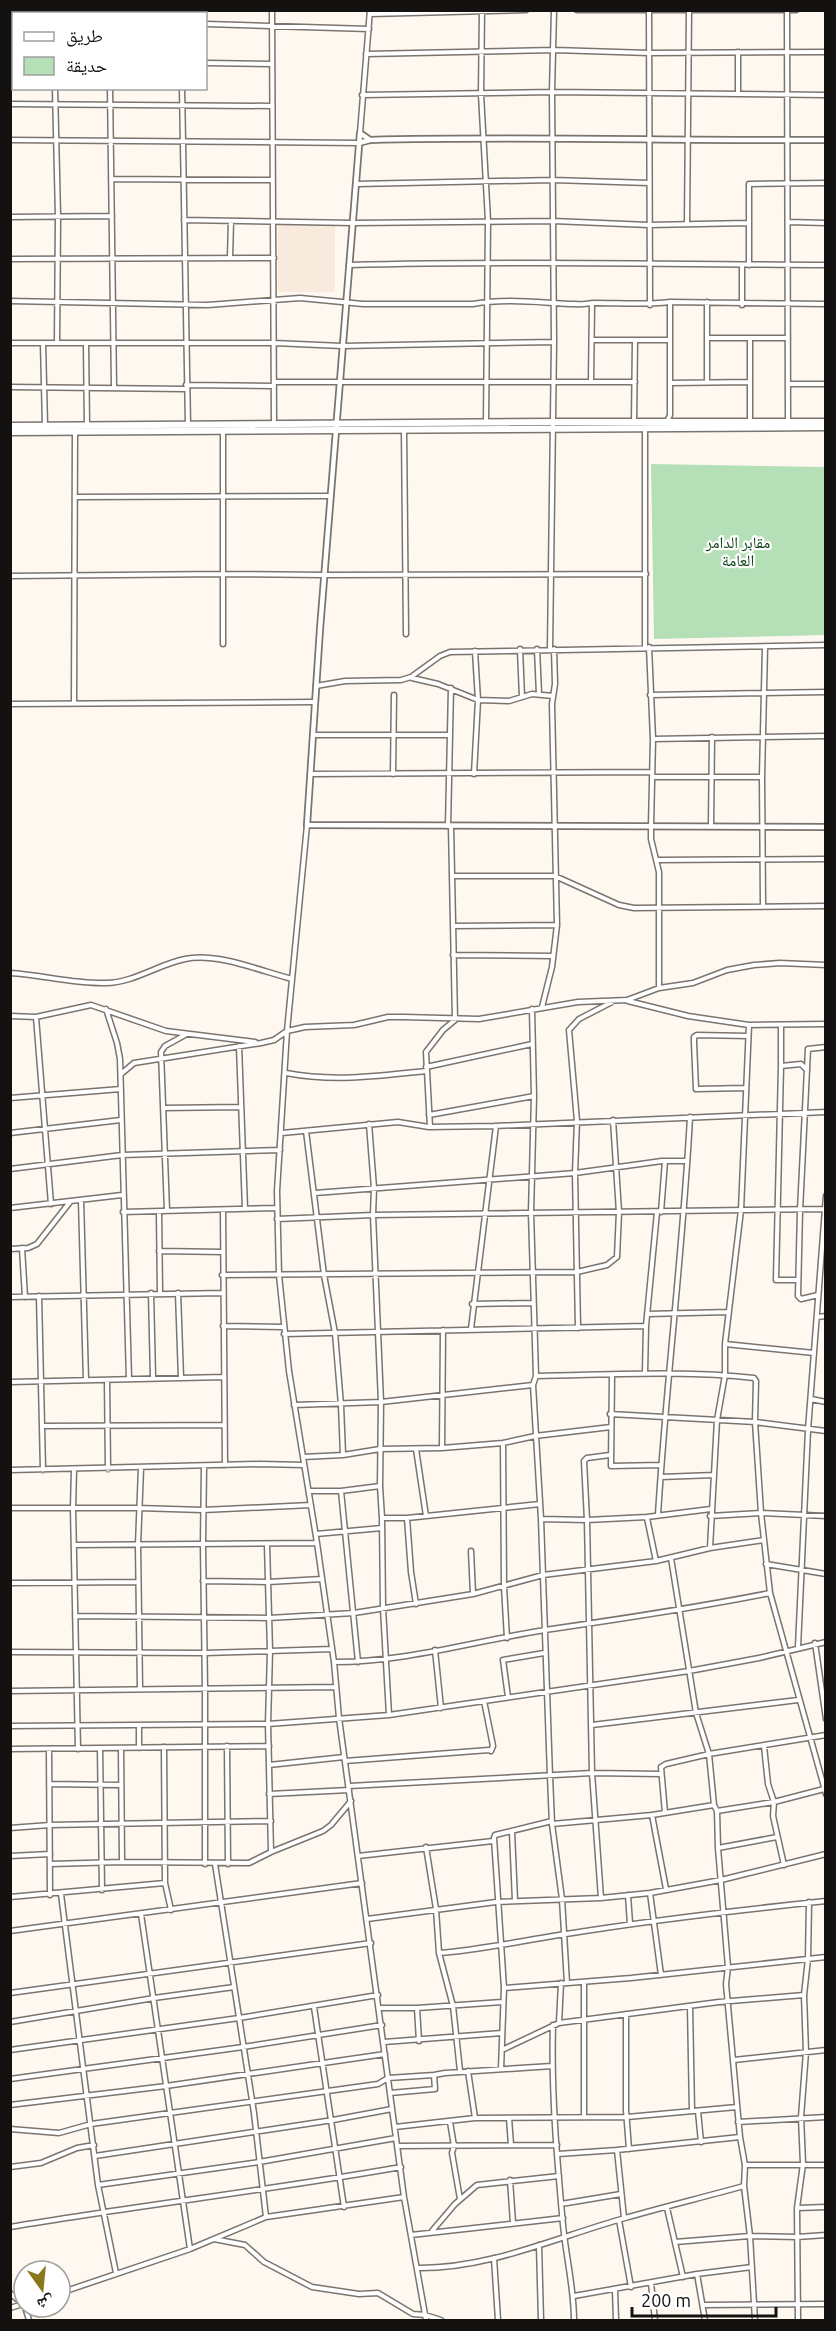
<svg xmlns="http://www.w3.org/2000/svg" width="836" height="2331" viewBox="0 0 836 2331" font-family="Ubuntu,'Noto Naskh Arabic',sans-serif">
	<rect width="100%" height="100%" fill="#fff8f0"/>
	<path fill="#f8ebde" d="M278,224H335V292H278Z"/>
	<path fill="#b5dfb6" d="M651,464L825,467V635L654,639Z"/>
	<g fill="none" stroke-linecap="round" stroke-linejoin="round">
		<g stroke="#7a746e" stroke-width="7">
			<path id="minor" d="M181,10V14
				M272,10L274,424
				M482,10L481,94L488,221L486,423
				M577,10H796
				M649,10L650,305
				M787,10L788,423
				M57,14V10
				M370,14L526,10
				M206,24L369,29
				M10,27L14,26
				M366,54L554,50L649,53L826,52
				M206,63L272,64
				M10,64H14
				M55,88L58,217L57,343
				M110,88L114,387
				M182,88L188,425
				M738,94V52
				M362,95L552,92L826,95
				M10,104L272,106
				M360,133L370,10
				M10,140L359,143
				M111,179L273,180
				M356,184L553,180L649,183
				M10,217L112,216
				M184,220L353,223L553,221L649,225L748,223
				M788,222L826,223
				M687,224L689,10
				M230,258L231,221
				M10,259L274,258
				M349,265C508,261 667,264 826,265
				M742,265V305
				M749,265V184L826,183
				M10,301L208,305L300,298L363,304H473C507,298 542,303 576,304C582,305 589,303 595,303C620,303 645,305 670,302L826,304
				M707,302V381
				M707,338H788
				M592,340H669
				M10,343H274L342,346L554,342
				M43,343L45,426
				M86,343L87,426
				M591,381L592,303
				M275,382H635
				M670,383L750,382
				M788,384H826
				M186,385L273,386
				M10,387L186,389
				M750,421V339
				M634,422L635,340
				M667,422L670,415V302
				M404,430L406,634
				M75,497L331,496
				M10,576L223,574L324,575L646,574
				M223,644V431
				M645,647V429
				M649,647L653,739L651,826V839L659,872V988
				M520,649L522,697
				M537,649L539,694
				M550,649L554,342L552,92L554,10
				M412,678L438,684L478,700L509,701L532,694L553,696
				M316,686L345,681L401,680L411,677L440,656L450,652L826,645
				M650,695L826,692
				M74,703L75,430
				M10,704L315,702
				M313,735H450
				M653,739L826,736
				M311,774L652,772
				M393,774L394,695
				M474,774L478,700L475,651
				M652,777H762
				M307,825L287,1031L277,1191L279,1275L289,1371L317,1543L334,1662L339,1718L404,2197L426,2320
				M448,826L451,688
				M711,826L712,737
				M658,860L826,859
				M452,876H555L619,905L634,908L826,906
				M763,905L762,777L765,647
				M453,926L557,925
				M453,955L553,956
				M10,973C42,975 75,984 106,983C133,983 159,964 185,959C216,952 261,971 292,979
				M628,1001L688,1016L749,1025L826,1024
				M542,1007L552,967L557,925L552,704L555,684L554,649
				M106,1009L117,1043L120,1059L129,1379
				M532,1009L534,1096L531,1213L536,1376L533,1385L541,1519L550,1776L552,1824L562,1899L567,1983
				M10,1016L36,1017L91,1005L166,1031L255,1042
				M36,1017L51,1204
				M781,1025V1066
				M239,1046L245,1209
				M426,1067L532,1044
				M286,1073C333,1082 379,1076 426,1071
				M121,1074L134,1063L261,1043L274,1040L287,1031L305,1027L354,1025L388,1017H404L479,1019L578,1002L627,1000L659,988L693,983L727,970L754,965L780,963L826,965
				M746,1088L696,1089L694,1043V1037L697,1035L748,1036
				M10,1098L121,1089
				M163,1108L240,1107
				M429,1115L534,1096
				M369,1124L374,1188L373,1215L381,1402L380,1486L382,1518L383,1608L389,1715
				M430,1127L426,1052L443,1030L455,1020L451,826
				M306,1131L324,1275L335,1333L341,1405L343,1455
				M10,1133L121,1120
				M282,1133L398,1122L429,1127L494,1126L826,1112
				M10,1169L122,1155L280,1150
				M315,1193L575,1173L662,1161H687
				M81,1200L86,1380
				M10,1208L122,1195
				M223,1210L225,1465
				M167,1211L161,1052L165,1046L185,1035
				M123,1212L277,1208
				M159,1212L160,1293
				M661,1212L665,1161
				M277,1219L373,1215L826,1209
				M22,1248L25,1297
				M10,1249L28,1248L37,1244L70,1202
				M159,1251L223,1252
				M222,1275L577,1272L607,1265L617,1257L619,1212L613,1120
				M798,1280H776L781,1066L801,1064L807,1070
				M151,1293L153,1378
				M178,1293L181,1378
				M818,1295L801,1299L798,1296L800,1210L808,1049L826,1047
				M39,1296L43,1470
				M10,1297L223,1293
				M472,1304L532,1303
				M647,1314L729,1312
				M817,1317L826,1316
				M223,1326L283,1327
				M578,1328L575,1173L577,1121L569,1030L579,1019L612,1002
				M471,1329L496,1126
				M284,1334L646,1326
				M725,1344L814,1353
				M645,1373L646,1326L657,1212
				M612,1375L611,1466L661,1465
				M536,1376C608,1375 682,1370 754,1378L756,1381L755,1422L761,1513L770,1593L826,1794
				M107,1380L108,1469
				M10,1382L224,1377
				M811,1399L826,1402
				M294,1405L381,1402L533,1385
				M610,1414L755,1422L826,1431
				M42,1426L224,1425
				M503,1443L504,1587L507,1638
				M442,1448L443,1330
				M416,1449L426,1516
				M303,1457L343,1455L380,1449L442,1448L503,1443L535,1436L611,1427
				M204,1466L203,1545L205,1690V1864
				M74,1469L73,1508L78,1749
				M10,1470L260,1464L304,1465
				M661,1477L714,1475
				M309,1491H341L380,1486
				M341,1491L358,1662
				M10,1508H138L203,1510L311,1505
				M658,1515C666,1382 683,1250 690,1117
				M710,1516L761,1513L826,1516
				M382,1518H407L540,1504
				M407,1518L411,1572L416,1604
				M647,1518L656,1561
				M541,1519L587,1520L647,1517L711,1509
				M316,1534L382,1528
				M74,1545L317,1543
				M267,1545L270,1651L268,1724L271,1852
				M710,1548L717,1420L725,1375V1344L741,1210L749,1025
				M471,1551L473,1594
				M671,1558L696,1713L709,1754L714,1805L717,1811L718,1848L728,1967L726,1984L740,2137L745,2165L744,2186L750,2236L755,2320
				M766,1564L826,1574
				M203,1581L268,1582L322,1579
				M10,1583L138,1582
				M75,1616L269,1618L354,1613L473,1594L543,1575L656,1561L710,1548L764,1540
				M815,1643L826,1719
				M798,1647L808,1430L826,1196
				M435,1650L441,1708
				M10,1652L205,1653L332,1649
				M334,1662C406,1662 475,1641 545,1630C621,1619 695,1608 770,1593
				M140,1689L138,1545L141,1468
				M10,1691L336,1687
				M508,1697L503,1660L544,1653
				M139,1725V1748
				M592,1725L798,1700
				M10,1726L268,1724L389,1715L689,1671L759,1658L826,1642
				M227,1746L228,1864
				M764,1746L768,1784L774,1802L773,1816L784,1865
				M164,1747L165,1883L171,1910
				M100,1748L102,1890
				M121,1748L122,1862
				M10,1749L269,1746
				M49,1749L50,1895
				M345,1761L489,1750L491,1751L493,1746L484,1701
				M269,1765L344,1757
				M49,1784L121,1785
				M349,1786L592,1773L661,1774
				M269,1794L349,1790
				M717,1811L774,1802L824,1789
				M665,1813L661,1767L666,1764L709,1754L826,1735
				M652,1815L666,1889
				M552,1824L652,1815L714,1805
				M10,1828L50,1825L271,1821
				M512,1832L515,1901
				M426,1847L436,1909L439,1953L453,2006L460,2071
				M718,1848L777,1837
				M10,1856L50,1854
				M358,1856L493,1841
				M50,1864L122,1862L249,1863L271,1852L323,1831L331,1825L351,1801
				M215,1864L254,2113L266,2217
				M650,1893L661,1975
				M61,1894L98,2185L116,2273
				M628,1895L630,1924
				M10,1897L165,1883
				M601,1898L592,1773L587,1520L584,1461L587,1458L610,1455
				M141,1914L190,2249
				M367,1919L496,1902L601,1898L650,1893L721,1880L826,1854
				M10,1931L362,1883
				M439,1953C482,1950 524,1940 566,1934C652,1920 739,1910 826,1901
				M584,1983V2117
				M504,1988L631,1978L826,1957
				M10,1993L371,1943
				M690,2006L692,2111
				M314,2007L344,2207
				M380,2008H417L502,2002
				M417,2008L419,2041
				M626,2014V2110L629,2149
				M10,2022L154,1998L234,1987
				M559,2023L561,1983
				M553,2025C551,2092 557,2159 563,2225C566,2257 574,2288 574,2320
				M384,2042L502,2033
				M10,2050L239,2018L378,1995
				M502,2050L559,2023L719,2002L804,1995
				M734,2060L826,2050
				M501,2069L504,1988L494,1838L495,1835L552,1821
				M468,2071L475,2118
				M10,2079L243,2047L382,2025
				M390,2093L435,2089L434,2075L445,2073L552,2066
				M10,2105L166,2086L385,2054
				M698,2111L701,2142
				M509,2118L511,2145
				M450,2122L454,2146L452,2153L460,2199
				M738,2122L826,2117
				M395,2127L475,2118L627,2117L737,2107
				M10,2129L59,2133L91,2124L378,2084L388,2078L434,2075
				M398,2146L557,2145
				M617,2150L624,2218
				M558,2154L617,2150L740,2137
				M95,2156L333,2120L392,2109
				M745,2165H826
				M10,2167L41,2163L77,2148L94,2145
				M510,2180L513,2223
				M98,2185L259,2162L396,2138
				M561,2204L621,2194
				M667,2208L683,2277
				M797,2208L826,2207
				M619,2220L631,2287
				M10,2227C140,2205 271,2190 401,2167
				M432,2231L455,2204L477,2185L559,2176
				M411,2235L563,2218
				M214,2239L245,2245L264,2262L312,2287L359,2294L378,2293L413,2314L425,2315L441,2320
				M675,2242L750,2236L797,2237L826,2235
				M539,2245L541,2320
				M494,2258L498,2320
				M417,2268C489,2269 557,2237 625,2218C664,2207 704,2197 744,2186
				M697,2274L705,2320
				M651,2283L655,2320
				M615,2290L616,2320
				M10,2293L24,2305
				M60,2293L190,2249L266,2217L404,2197
				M574,2296L697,2274L752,2267
				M703,2305L826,2304
				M25,2307L29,2320
				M10,2308L23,2304
				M798,2320L797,2208L803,2164L801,2117L806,2052L804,1995L808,1959L809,1902"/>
		</g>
		<g stroke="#7a746e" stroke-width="8">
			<path id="tertiary" d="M370,140L360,133L320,629L307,825L826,827
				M359,143L370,140C522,136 673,141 826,140"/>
		</g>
		<g stroke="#7a746e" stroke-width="9">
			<path id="primary" d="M10,426L554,422H826
				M10,432L826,427"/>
		</g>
		<use href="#minor" stroke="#fff" stroke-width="4"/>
		<use href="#tertiary" stroke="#fff" stroke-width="4.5"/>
		<use href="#primary" stroke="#fff" stroke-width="6"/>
	</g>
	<g text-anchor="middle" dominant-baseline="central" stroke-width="4.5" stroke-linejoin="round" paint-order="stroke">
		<g font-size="16" fill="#093f13" stroke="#fff">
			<text x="738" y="542">مقابر الدامر<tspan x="738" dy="18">العامة</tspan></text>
		</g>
	</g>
	<rect width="836" height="2331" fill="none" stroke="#141210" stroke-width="24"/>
	<rect x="12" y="12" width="195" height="78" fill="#ffffff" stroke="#a1a09f" stroke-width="1.5"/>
	<rect x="24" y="32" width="30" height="9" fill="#ffffff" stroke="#a1a09f" stroke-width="1.5"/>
	<text x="66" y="42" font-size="18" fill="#141210">طريق</text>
	<rect x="24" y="57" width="30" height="18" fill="#b5dfb6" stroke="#a1a09f" stroke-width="1.5"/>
	<text x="66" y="72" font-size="18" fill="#141210">حديقة</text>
	<g transform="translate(42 2289) rotate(165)"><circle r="28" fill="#ffffff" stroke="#a1a09f" stroke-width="1.5"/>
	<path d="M0-4.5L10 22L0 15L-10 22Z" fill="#89771c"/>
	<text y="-9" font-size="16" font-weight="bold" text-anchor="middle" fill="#141210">ش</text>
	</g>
	<path d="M632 2307v9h144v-9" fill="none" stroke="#141210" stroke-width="3"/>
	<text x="641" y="2307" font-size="18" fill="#141210" stroke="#ffffff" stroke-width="4.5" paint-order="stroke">200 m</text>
</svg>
